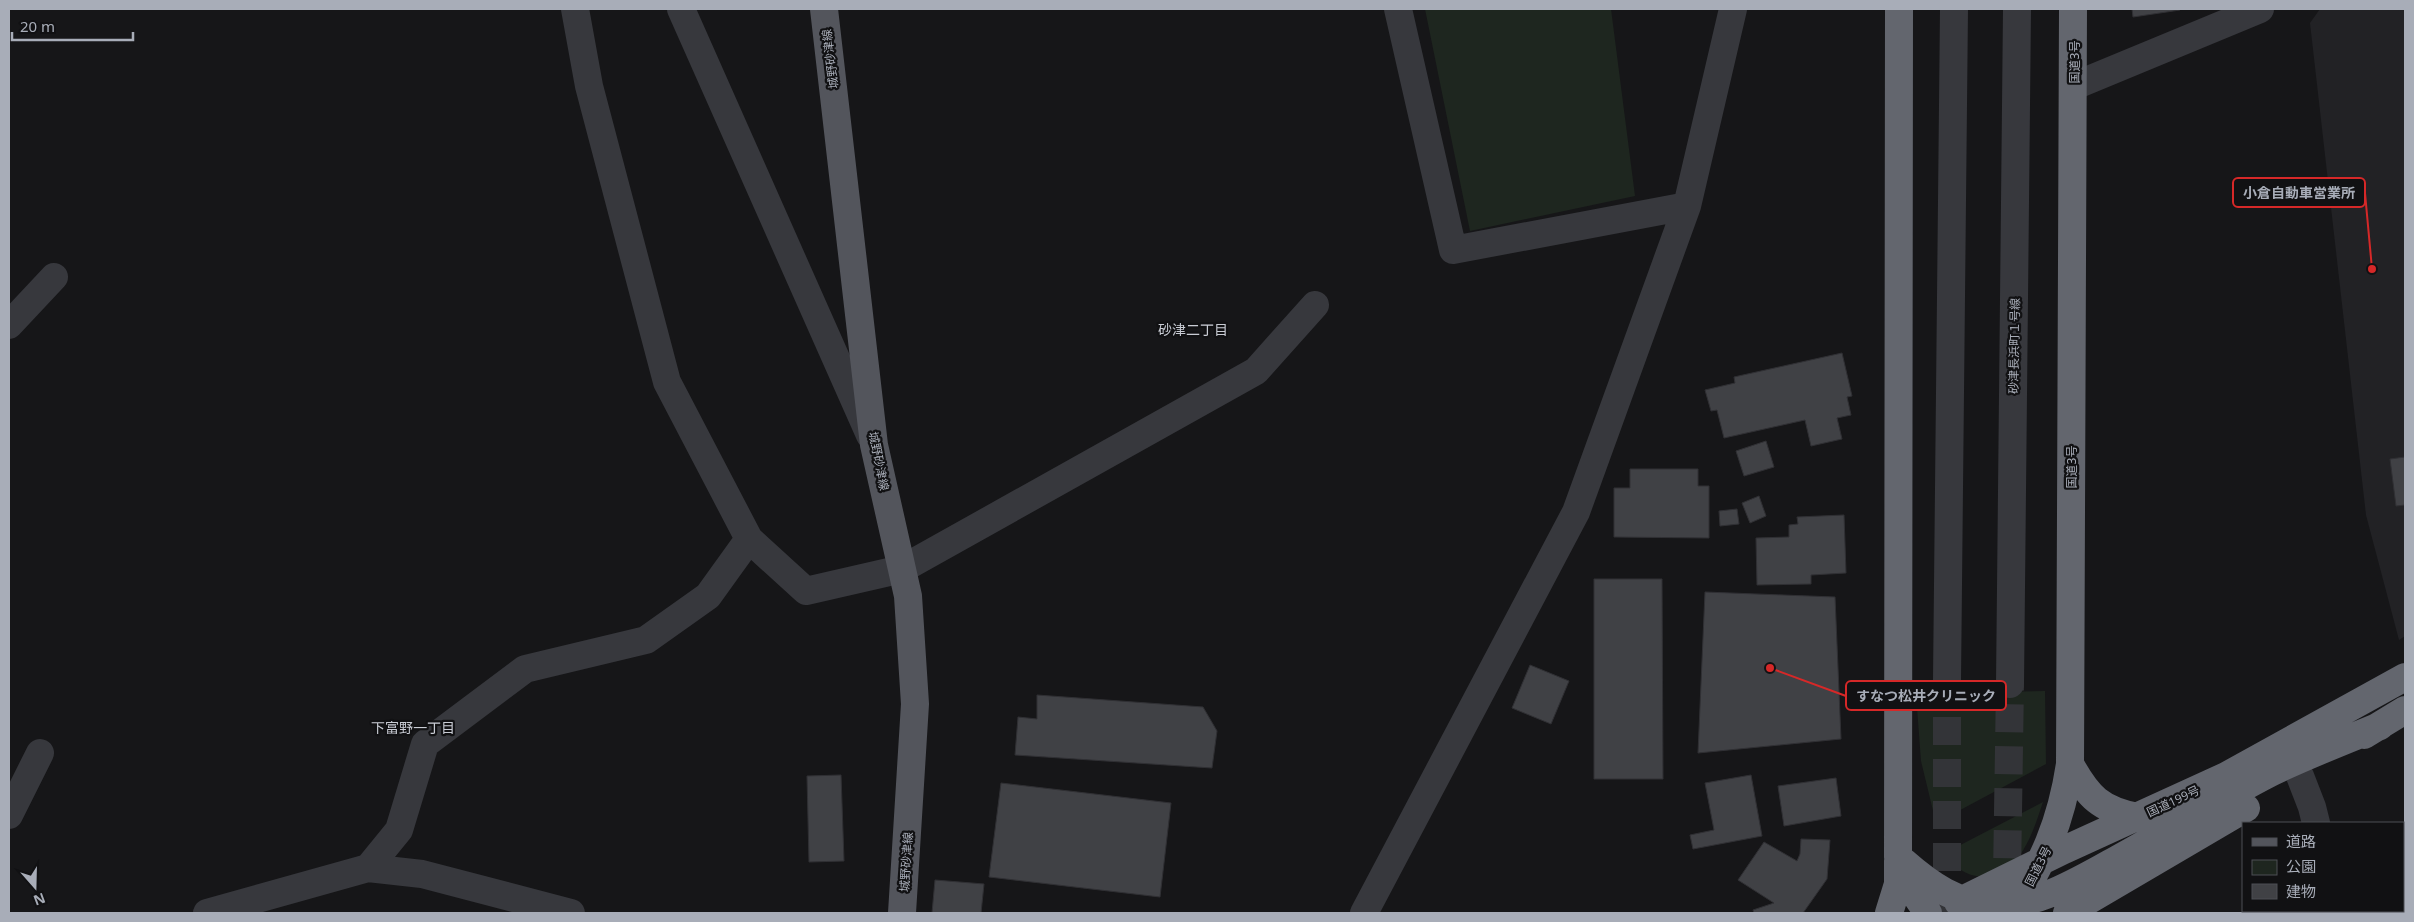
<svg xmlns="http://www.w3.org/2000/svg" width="2414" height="922" viewBox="0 0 2414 922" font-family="'Noto Sans','Noto Sans JP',sans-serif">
	<rect width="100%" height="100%" fill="#161618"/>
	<path fill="#222225" d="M2320,9H2405V636L2399,640L2366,515L2310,23Z"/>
	<path fill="#1e261f" d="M1425,9H1611L1635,196L1470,231Z
		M2045,691L2046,764L1936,823L1921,761L1916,694Z
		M2043,802C2033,832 2018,883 1976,876C1961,873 1953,865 1945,853Z"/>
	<path fill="#404145" stroke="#303034" d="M2132,9H2180V10L2133,17Z
		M1842,353L1852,396L1847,397L1851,415L1837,418L1842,439L1811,446L1805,420L1724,438L1717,410L1711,411L1705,390L1735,383L1734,377Z
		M1766,441L1774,467L1744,476L1736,451Z
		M2405,457V505L2396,506L2390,459Z
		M1630,469H1698V486H1709V538L1614,537V488H1630Z
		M1759,496L1766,516L1750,523L1742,503Z
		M1737,509L1739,524L1720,526L1719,511Z
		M1844,515L1846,573L1811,575V584L1757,585L1756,538L1789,537V525L1798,524L1797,517Z
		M1594,579H1662L1663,779H1594Z
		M1705,592L1835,597L1841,739L1698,753Z
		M1530,665L1569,681L1551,724L1512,708Z
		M1037,695L1203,707L1217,731L1212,768L1015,755L1018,717L1037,719Z
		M841,775L844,861L809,862L807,776Z
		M1751,775L1762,836L1693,849L1690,835L1714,830L1705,783Z
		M1836,778L1841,816L1784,826L1778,786Z
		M1001,783L1171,803L1160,897L989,877Z
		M1801,839L1830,840L1827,879L1803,913H1754L1753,910L1774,903L1738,880L1764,842L1797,861L1800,854Z
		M935,880L984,884L981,913H932Z
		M2405,882V913H2365L2368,911H2403V884Z
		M2261,911H2318L2319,913H2262Z"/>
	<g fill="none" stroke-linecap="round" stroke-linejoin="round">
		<path stroke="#333438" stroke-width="28" stroke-dasharray="28 14" stroke-linecap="butt" d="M2010,900L2007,876L2010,684
			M1947,913V680"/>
		<path stroke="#37383d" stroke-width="28" d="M681,9L870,435
			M1398,9L1453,250L1687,206
			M2074,86L2260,9
			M9,325L54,277
			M749,539L806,591L902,569L1256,371L1315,305
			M1947,680L1954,9
			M2010,684L2017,9
			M2300,776L2312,807L2316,823
			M9,815L40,753
			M368,868L399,830L425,744L525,669L646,640L708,596L749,539L667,382L589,86L575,9
			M2335,911L2336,913
			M207,913L368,868L422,874L571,913
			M1364,913L1576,512L1687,206L1733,9"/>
		<path stroke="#53555c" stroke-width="28" d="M824,9L874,445L908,596L915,704L902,913"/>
		<path stroke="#63666e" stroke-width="28" d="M1899,9L1898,857L1910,887L1928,913
			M2364,735L2405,710
			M2070,764C2088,797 2101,810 2138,817
			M1904,862C1929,884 1958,905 1994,905C2040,905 2077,881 2116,860C2169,831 2219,799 2272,772C2307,755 2344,741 2380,726
			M1958,902L2064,850L2226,776L2405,677
			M1889,913L1898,884V861
			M2012,913C2043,862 2061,824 2070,764L2073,9
			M2067,913L2246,808"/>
	</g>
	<g text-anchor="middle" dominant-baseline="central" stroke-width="4.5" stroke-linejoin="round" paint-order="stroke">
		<g font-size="12" fill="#a8adb8" stroke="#111113">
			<text transform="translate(830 59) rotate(-97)">城野砂津線</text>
			<text transform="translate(2074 62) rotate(-90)">国道3号</text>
			<text transform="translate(2014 346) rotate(-89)">砂津長浜町１号線</text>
			<text transform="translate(879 461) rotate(79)">城野砂津線</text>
			<text transform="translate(2071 467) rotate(-90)">国道3号</text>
			<text transform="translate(2173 801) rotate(-25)">国道199号</text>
			<text transform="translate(906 862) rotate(-86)">城野砂津線</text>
			<text transform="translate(2038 866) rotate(-63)">国道3号</text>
		</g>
		<g font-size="14" fill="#c9ccd4" stroke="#111113">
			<text x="1193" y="329">砂津二丁目</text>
			<text x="413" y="727">下富野一丁目</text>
		</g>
	</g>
	<path fill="none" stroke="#d62828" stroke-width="2" d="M2372 269L2365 193M1770 668L1846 696"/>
	<g fill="#d62828" stroke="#111113" stroke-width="2">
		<circle cx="2372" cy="269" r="5"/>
		<circle cx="1770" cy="668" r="5"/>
	</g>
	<g fill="#111113" stroke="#d62828" stroke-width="2">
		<rect x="2233" y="178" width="132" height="29" rx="5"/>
		<rect x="1846" y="681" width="160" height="29" rx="5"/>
	</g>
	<g font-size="14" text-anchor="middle" font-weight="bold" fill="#a8adb8">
		<text x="2299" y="198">小倉自動車営業所</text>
		<text x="1926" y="701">すなつ松井クリニック</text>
	</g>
	<rect width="2414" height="922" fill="none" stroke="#a8adb8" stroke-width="20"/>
	<rect x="2242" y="822" width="162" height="90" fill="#111113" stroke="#4d4f55"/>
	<rect x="2252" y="838" width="25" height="8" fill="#53555c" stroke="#4d4f55"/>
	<text x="2286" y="847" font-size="15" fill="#a8adb8">道路</text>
	<rect x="2252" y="860" width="25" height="15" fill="#1e261f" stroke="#4d4f55"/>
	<text x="2286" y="872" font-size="15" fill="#a8adb8">公園</text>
	<rect x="2252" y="884" width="25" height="15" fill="#404145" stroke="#4d4f55"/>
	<text x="2286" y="897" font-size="15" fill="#a8adb8">建物</text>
	<g transform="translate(35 887) rotate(160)" stroke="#111113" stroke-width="4" paint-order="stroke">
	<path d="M0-4L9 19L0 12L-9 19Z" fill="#a8adb8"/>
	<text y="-8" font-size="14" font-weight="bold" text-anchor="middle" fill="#a8adb8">N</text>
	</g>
	<path d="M12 32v8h121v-8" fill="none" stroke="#a8adb8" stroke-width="2.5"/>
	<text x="20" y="32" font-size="15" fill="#a8adb8" stroke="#111113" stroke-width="4" paint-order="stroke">20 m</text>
</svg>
